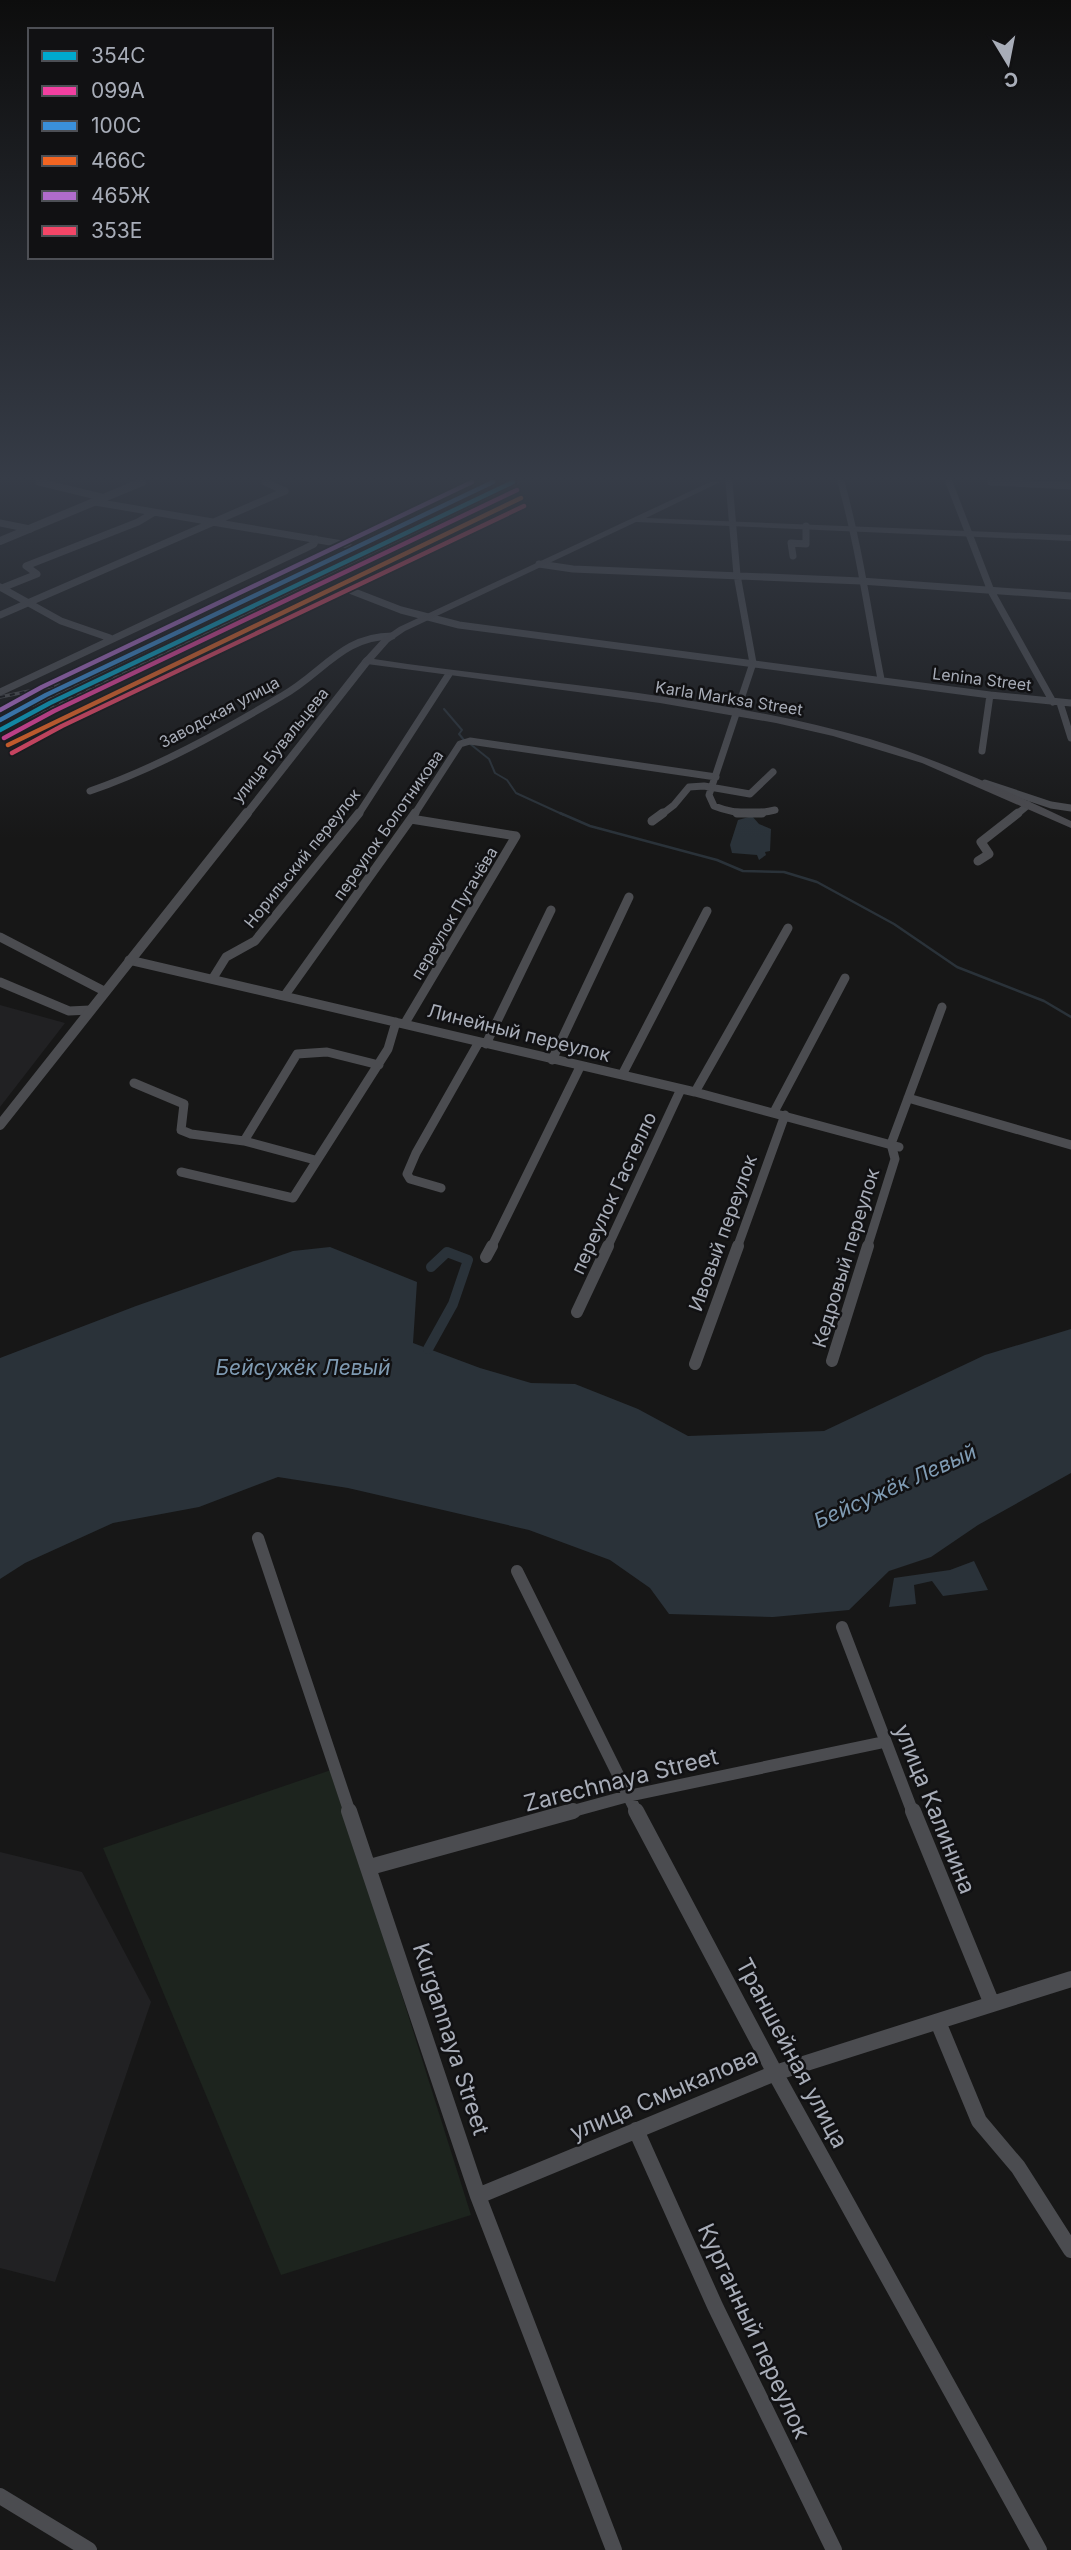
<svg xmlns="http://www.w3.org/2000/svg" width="1071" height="2550" viewBox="0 0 1071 2550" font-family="Inter,sans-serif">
	<rect width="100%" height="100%" fill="#171717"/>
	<path fill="#212123" d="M0,1005L65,1023L0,1107Z
		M0,1852L82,1872L151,2002L55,2282L0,2268Z"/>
	<path fill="#1d241e" d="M331,1770L471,2215L281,2275L103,1848Z"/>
	<path fill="#2a3239" d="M752,816L759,824L771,829L770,851L765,852L766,855L759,860L757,855L732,853L730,845L738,820Z
		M330,1247L417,1282L413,1343L480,1368L531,1383L575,1384L638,1409L688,1436L824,1431L985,1355L1071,1329V1473L978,1525L931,1557L889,1571L849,1610L773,1617L669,1614L650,1588L610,1560L529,1530L348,1488L278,1477L199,1507L113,1523L25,1563L0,1579V1358L136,1306L293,1251Z
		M974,1561L988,1590L943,1596L932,1581L914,1585L916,1604L889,1607L894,1578L950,1570Z"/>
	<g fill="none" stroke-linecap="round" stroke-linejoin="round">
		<path stroke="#2a3239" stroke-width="2" d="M444,709L462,730L459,734L464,740
			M469,743L489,759L495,773L507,780L516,793L564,815"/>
		<path stroke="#2a3239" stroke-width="2.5" d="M560,813L590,826L717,860L743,871L784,872L817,882L894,924L957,967L1044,1001L1071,1017"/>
		<path stroke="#2a3239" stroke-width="10" d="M428,1349L453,1304L468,1260L447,1252L431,1267"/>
		<path stroke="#4b4c50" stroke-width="7" d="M39,482L105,498
			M265,482L285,491
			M729,482L737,575L753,663L709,795L714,806C734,814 754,815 775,810
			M841,482C859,546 868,613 881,679
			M949,482L991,591L1053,702
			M991,482L1071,486
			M95,502L348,545
			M0,523L30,529
			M793,556L791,543L806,544V526
			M539,564L573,569L861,581L1071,596
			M0,587L61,621L110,638
			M2,588L37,574L26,566L138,522L153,513
			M352,591L401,610L459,625L990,695L1071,703
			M0,615L285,491
			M0,692L304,549L314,544L316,539
			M1060,703L1071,738
			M982,751L990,695
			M985,783L1051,805L1071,808
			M90,791C157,768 221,732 282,696C322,674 342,636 392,636
			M358,815L449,674
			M414,815L460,744L470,741L716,777
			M661,815L674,805L689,787L704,786L750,794L773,772
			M1016,815L1028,805"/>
		<path stroke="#4b4c50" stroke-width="9" d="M737,813H762
			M652,821L663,813
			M978,861L989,854L981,842L1018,813
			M0,937L104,991
			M129,960L695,1092L899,1147
			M213,978L226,957L255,941L359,813
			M0,982L69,1011L90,1010
			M285,995L415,813
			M405,1023L516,836L411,819
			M486,1044L551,910
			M552,1060L629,897
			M622,1075L707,911
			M134,1083L184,1104L181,1130L191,1134L244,1141L315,1160
			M695,1092L788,928
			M908,1098L1071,1145
			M774,1112L845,978
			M244,1141L297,1054L327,1052L379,1065
			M181,1172L293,1198L388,1049L396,1022
			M441,1188L410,1179L407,1174L416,1153L479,1042
			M491,1248L580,1067
			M607,1248L681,1089
			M737,1248L785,1115
			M867,1248L895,1159L891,1144L942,1007"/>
		<path stroke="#4b4c50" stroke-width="12" d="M486,1257L492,1246
			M577,1312L608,1246
			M832,1361L868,1246
			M695,1364L738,1246
			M258,1538L350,1813
			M517,1571L637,1813
			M842,1627L913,1813
			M566,1813L628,1796L884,1742"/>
		<path stroke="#4b4c50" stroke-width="16" d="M349,1811L478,2196L614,2550
			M636,1811L775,2073L1039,2550
			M913,1811L992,2004
			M370,1867L573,1811
			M938,2022L979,2121L1018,2167L1071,2250
			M636,2130L715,2306L834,2550
			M478,2196L775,2073L1071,1979
			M0,2496L89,2550"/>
		<path stroke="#4b4c50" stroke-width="8" d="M0,541L142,482
			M246,815L367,661"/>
		<path stroke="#4b4c50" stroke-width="10" d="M0,1125L247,813"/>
		<path fill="#4a4a4e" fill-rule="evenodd" d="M710,482H720L646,518L1071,535V541L636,522L405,631L389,642L374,659C538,684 710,693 870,739C940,760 1005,790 1071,821V828L922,763L833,736L776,723L660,703L367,664L362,661L383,638L399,627Z"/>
		<g stroke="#4b4c4f" stroke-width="3.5">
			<path id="rail" d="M410,520L492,482
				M193,623L373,537L420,519
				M0,697L59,685
				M33,705L203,622
				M0,731L518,482"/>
		</g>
		<use href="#rail" stroke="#111113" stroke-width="2" stroke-dasharray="5" stroke-linecap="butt"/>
		<g stroke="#111113" stroke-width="8">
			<path id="rail-1" d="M0,730L50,703L513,482"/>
		</g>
		<g stroke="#111113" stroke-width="8">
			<path id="rail-2" d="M4,738L54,711L517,490"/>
		</g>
		<g stroke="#111113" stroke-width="8">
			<path id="rail-3" d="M0,720L46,695L493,482"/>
		</g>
		<g stroke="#111113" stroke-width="8">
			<path id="rail-4" d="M8,745L521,498"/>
		</g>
		<g stroke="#111113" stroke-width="8">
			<path id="rail-5" d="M0,710L42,687L472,482"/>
		</g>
		<g stroke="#111113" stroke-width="8">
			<path id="rail-6" d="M12,753L62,726L524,506"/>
		</g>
		<use href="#rail-1" stroke="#00a9ce" stroke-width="4.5"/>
		<use href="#rail-2" stroke="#f240a1" stroke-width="4.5"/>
		<use href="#rail-3" stroke="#3a90db" stroke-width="4.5"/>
		<use href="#rail-4" stroke="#f26522" stroke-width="4.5"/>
		<use href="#rail-5" stroke="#b06ccc" stroke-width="4.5"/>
		<use href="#rail-6" stroke="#f34667" stroke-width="4.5"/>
	</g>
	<linearGradient id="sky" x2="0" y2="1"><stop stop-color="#0d0d0d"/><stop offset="0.57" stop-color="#363c47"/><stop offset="1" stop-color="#363c47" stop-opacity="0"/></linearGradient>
	<rect width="1071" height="839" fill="url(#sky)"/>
	<g text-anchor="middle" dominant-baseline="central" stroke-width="5" stroke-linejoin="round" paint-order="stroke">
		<g font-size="16" fill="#a8adb8" stroke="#111113">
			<text transform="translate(982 679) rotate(7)">Lenina Street</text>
			<text transform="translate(729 698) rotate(9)">Karla Marksa Street</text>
			<text transform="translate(219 712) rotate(-28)">Заводская улица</text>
			<text transform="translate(280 745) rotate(-51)">улица Бувальцева</text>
			<text transform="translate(388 825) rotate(-55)">переулок Болотникова</text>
			<text transform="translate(302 858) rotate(-51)">Норильский переулок</text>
			<text transform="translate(454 913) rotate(-59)">переулок Пугачёва</text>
		</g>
		<g font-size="19" fill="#a8adb8" stroke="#111113">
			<text transform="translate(519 1033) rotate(14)">Линейный переулок</text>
			<text transform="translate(614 1193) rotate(-65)">переулок Гастелло</text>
			<text transform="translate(723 1233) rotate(-70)">Ивовый переулок</text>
			<text transform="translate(846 1258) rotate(-73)">Кедровый переулок</text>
		</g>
		<g font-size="21" font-style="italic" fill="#7f9bb3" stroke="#111113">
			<text x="303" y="1367">Бейсужёк Левый</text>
			<text transform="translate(895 1486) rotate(-24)">Бейсужёк Левый</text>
		</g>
		<g font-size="23" fill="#a8adb8" stroke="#111113">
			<text transform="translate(621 1780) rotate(-14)">Zarechnaya Street</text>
			<text transform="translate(935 1809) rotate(68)">улица Калинина</text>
			<text transform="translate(451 2039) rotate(72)">Kurgannaya Street</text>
			<text transform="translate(792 2053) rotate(62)">Траншейная улица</text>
			<text transform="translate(664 2094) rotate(-23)">улица Смыкалова</text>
			<text transform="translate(754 2331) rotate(65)">Курганный переулок</text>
		</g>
	</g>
	<rect x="28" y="28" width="245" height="231" fill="#111113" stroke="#4d4f55" stroke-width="2"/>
	<rect x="42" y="51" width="35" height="10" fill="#00a9ce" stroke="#4d4f55" stroke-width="2"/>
	<text x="91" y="63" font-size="21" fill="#a8adb8">354С</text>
	<rect x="42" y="86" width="35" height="10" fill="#f240a1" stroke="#4d4f55" stroke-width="2"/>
	<text x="91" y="98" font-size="21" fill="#a8adb8">099А</text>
	<rect x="42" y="121" width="35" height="10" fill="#3a90db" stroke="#4d4f55" stroke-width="2"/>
	<text x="91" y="133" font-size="21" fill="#a8adb8">100C</text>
	<rect x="42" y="156" width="35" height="10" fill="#f26522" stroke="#4d4f55" stroke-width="2"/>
	<text x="91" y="168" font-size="21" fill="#a8adb8">466С</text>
	<rect x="42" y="191" width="35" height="10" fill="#b06ccc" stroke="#4d4f55" stroke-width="2"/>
	<text x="91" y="203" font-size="21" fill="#a8adb8">465Ж</text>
	<rect x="42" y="226" width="35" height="10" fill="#f34667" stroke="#4d4f55" stroke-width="2"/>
	<text x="91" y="238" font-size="21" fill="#a8adb8">353Е</text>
	<g transform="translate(1008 63) rotate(170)" stroke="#111113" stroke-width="5" paint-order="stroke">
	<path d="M0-5L12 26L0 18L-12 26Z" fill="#a8adb8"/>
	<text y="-10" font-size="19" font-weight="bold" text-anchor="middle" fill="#a8adb8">С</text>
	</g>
</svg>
